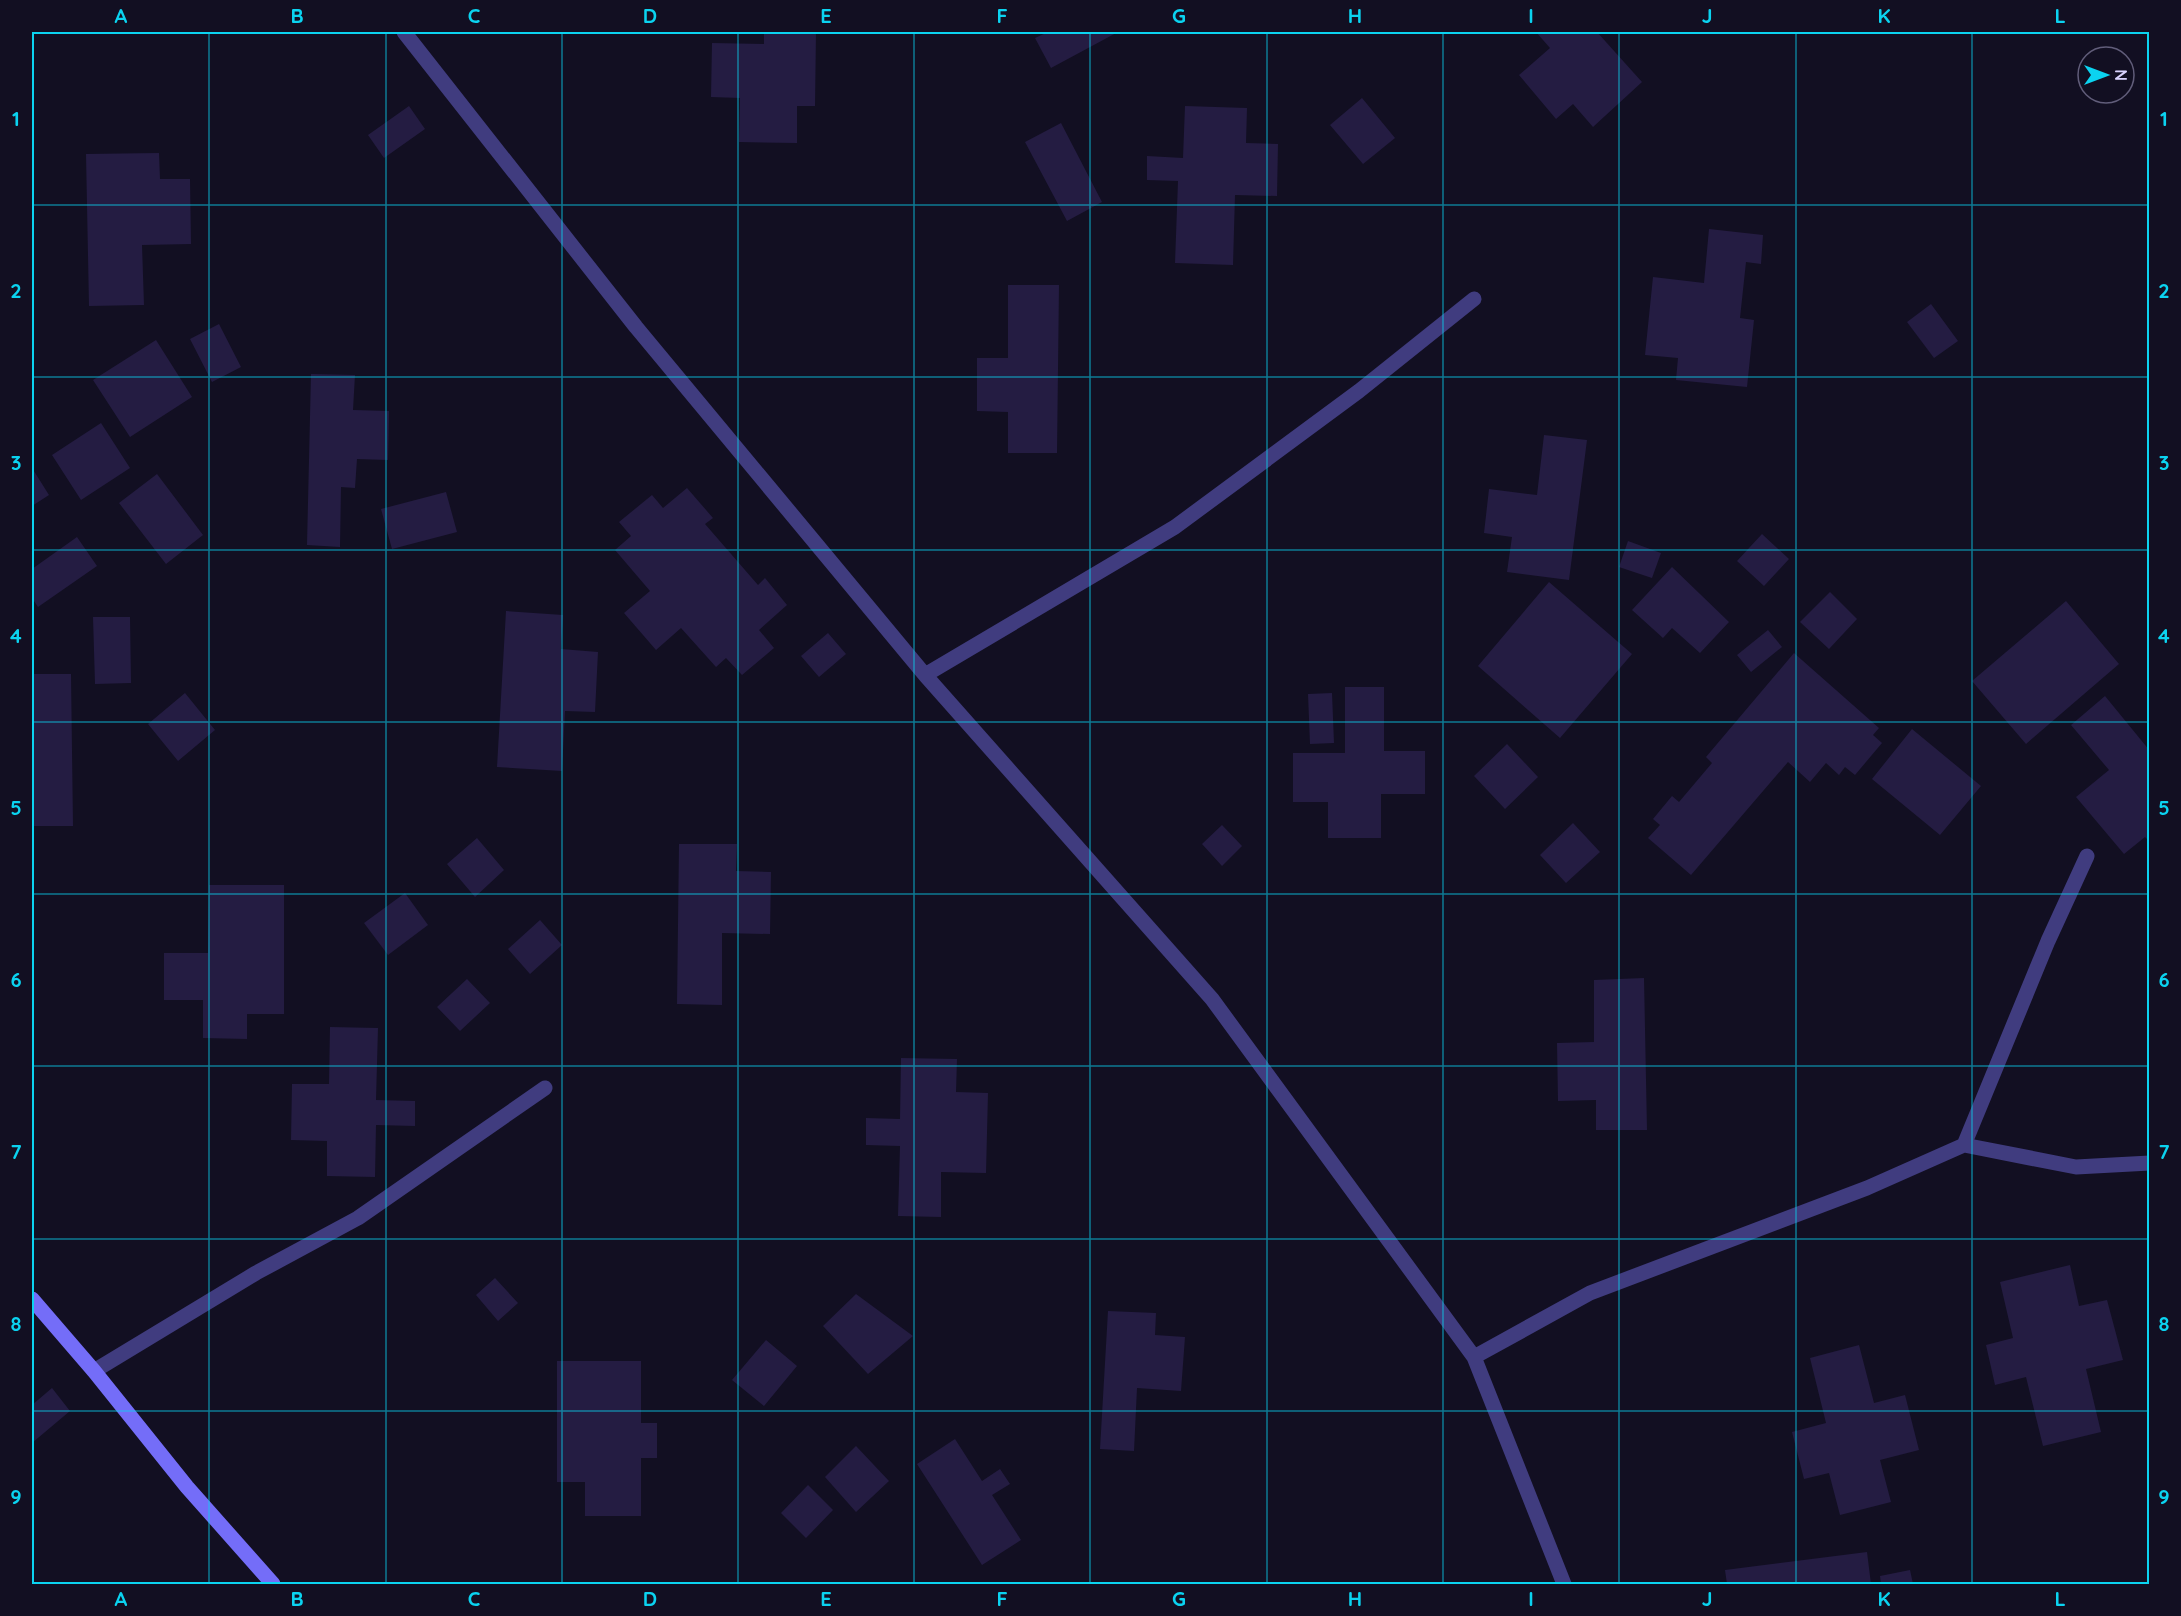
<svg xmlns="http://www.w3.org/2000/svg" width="2181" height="1616" viewBox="0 0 2181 1616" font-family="Quicksand,sans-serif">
	<rect width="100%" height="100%" fill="#120f22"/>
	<path fill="#241c42" d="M764,32H816L815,106H797V143L739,142L740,98L711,97L712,43L764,44Z
		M1048,32H1118L1051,68L1035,38Z
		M1536,32H1597L1642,82L1593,127L1573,104L1556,119L1519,75L1550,48Z
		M1362,98L1395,138L1363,164L1330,125Z
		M409,106L425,129L384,158L368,135Z
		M1185,106L1247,108L1246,143L1278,144L1277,196L1235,195L1233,265L1175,263L1178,181L1147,180V156L1183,158Z
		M1061,123L1102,202L1067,221L1025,142Z
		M159,153L160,179H190L191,244L142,245L144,305L89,306L86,154Z
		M1709,229L1763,235L1761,264L1746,262L1740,318L1754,320L1747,387L1676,380L1678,358L1645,355L1653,277L1704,283Z
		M1008,285H1059L1057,453H1008V412L977,411V358H1008Z
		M1931,304L1958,341L1934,358L1907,322Z
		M219,324L241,367L212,382L190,339Z
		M156,340L192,397L130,437L93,380Z
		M311,374L355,375L353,410L389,411L388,460L357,459L355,488L341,487L340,547L307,545Z
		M101,423L130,468L81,500L52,455Z
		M1544,435L1587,440L1569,580L1507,572L1512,537L1484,533L1489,489L1537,495Z
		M32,468L49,495L32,506Z
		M157,474L203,535L166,564L119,503Z
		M687,488L713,518L705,524L758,585L765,578L787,605L759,630L774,648L742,675L726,658L716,667L681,628L656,650L624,613L650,591L615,550L631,536L619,522L652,495L663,508Z
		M446,492L457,532L392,549L381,509Z
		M1762,534L1789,559L1764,586L1737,561Z
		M77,537L97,566L38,607L32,598V569Z
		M1628,541L1661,553L1652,578L1619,567Z
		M1672,567L1729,622L1700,653L1672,628L1663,638L1632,610Z
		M1549,582L1632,654L1560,738L1478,666Z
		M1830,592L1857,619L1829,649L1800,622Z
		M2066,601L2119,664L2026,744L1972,681Z
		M506,611L563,615L561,649L598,652L595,712L565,711L562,771L497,767Z
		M93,617H130L131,683L95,684Z
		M1768,630L1782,647L1751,672L1737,655Z
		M828,633L846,654L819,677L801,656Z
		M1794,653L1879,728L1873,735L1882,743L1855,775L1845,767L1839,775L1826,763L1810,782L1788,762L1691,875L1648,838L1660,825L1653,819L1672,796L1679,802L1712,763L1706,757Z
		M32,674H71L73,826H32Z
		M1345,687H1384V751H1425V794H1381V838H1328V802H1293V753H1345Z
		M185,693L215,730L178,761L148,724Z
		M1332,693L1334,743L1310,744L1308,694Z
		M2105,696L2150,751V842L2145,837L2124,854L2076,797L2109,770L2071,725Z
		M1912,729L1981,786L1940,835L1872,779Z
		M1507,744L1538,777L1505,809L1474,776Z
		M1573,823L1600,852L1566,883L1540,855Z
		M1222,825L1242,846L1222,866L1202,844Z
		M477,838L504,870L475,897L447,864Z
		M679,844H737L736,871L771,872L770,934L722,933V1005L677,1004Z
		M209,885H284V1014H247V1039L203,1038V1000H164V953H208Z
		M405,893L428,925L388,955L364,923Z
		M540,920L562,945L530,974L508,949Z
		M1644,978L1647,1130H1596V1100L1558,1101L1557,1043L1594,1042V980Z
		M467,979L490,1003L460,1031L437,1007Z
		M330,1027L378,1028L376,1100L415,1101V1126L376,1125L375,1177L327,1176V1141L291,1140L292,1084H329Z
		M901,1058L957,1059L956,1092L988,1093L986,1173L941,1172V1217L898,1216L900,1146L866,1145V1118L900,1119Z
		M2070,1265L2079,1306L2107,1300L2123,1360L2086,1369L2101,1432L2043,1446L2026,1377L1995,1385L1986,1345L2013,1338L2000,1282Z
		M495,1278L518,1303L498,1321L476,1295Z
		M856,1294L913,1336L868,1374L823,1326Z
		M1108,1311L1156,1313L1155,1335L1185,1337L1181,1391L1137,1388L1134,1451L1100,1449Z
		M766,1340L797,1366L764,1406L732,1380Z
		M1859,1345L1874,1403L1905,1395L1919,1450L1880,1460L1891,1502L1840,1515L1829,1473L1804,1479L1792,1432L1826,1423L1810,1358Z
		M557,1361H641V1423H657V1458H641V1516H585V1482H557Z
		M52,1388L70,1411L32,1443V1405Z
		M955,1439L982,1481L1000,1469L1010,1484L992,1495L1021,1540L982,1565L917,1464Z
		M856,1446L889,1481L856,1512L825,1477Z
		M808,1485L833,1510L806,1538L781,1513Z
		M1867,1552L1871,1584H1727L1725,1570Z
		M1910,1570L1913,1584H1881L1880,1576Z"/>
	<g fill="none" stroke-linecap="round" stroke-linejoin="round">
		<path stroke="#403c7f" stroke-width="15" d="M404,32L636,327L925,675L1212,999L1474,1357L1564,1584
			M925,675L1175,527L1359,391L1474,299
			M1964,1145L2048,941L2087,856
			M1474,1357L1590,1293L1867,1188L1964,1145L2076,1167L2150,1163
			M94,1371L256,1273L358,1218L545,1088"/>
		<path stroke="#746df8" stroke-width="15" d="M32,1299L94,1371L187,1487L273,1584"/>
	</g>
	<path fill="none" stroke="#0bd3f0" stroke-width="1.5" stroke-opacity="0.55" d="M209,32V1584M386,32V1584M562,32V1584M738,32V1584M914,32V1584M1090,32V1584M1267,32V1584M1443,32V1584M1619,32V1584M1796,32V1584M1972,32V1584M32,205H2150M32,377H2150M32,550H2150M32,722H2150M32,894H2150M32,1066H2150M32,1239H2150M32,1411H2150"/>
	<rect width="2181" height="1616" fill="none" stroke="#120f22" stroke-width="66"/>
	<g transform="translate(2106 75) rotate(90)"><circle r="28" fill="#120f22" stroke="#615d7a" stroke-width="1.5"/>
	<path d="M0-4.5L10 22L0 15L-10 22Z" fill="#0bd3f0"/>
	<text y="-9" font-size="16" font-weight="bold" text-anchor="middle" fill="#d8d2fd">N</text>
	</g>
	<rect x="33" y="33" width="2115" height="1550" fill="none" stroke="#0bd3f0" stroke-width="2"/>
	<g font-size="20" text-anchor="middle" font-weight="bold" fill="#0bd3f0">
		<text x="121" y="23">A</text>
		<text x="297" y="23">B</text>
		<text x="474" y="23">C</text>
		<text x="650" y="23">D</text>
		<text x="826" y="23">E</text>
		<text x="1002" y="23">F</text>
		<text x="1179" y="23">G</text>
		<text x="1355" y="23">H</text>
		<text x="1531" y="23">I</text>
		<text x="1707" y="23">J</text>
		<text x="1884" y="23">K</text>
		<text x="2060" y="23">L</text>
		<text x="16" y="126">1</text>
		<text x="2164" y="126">1</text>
		<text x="16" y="298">2</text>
		<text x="2164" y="298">2</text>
		<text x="16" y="470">3</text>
		<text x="2164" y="470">3</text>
		<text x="16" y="643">4</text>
		<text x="2164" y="643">4</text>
		<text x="16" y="815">5</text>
		<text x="2164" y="815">5</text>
		<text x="16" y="987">6</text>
		<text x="2164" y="987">6</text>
		<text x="16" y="1159">7</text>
		<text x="2164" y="1159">7</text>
		<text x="16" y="1331">8</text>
		<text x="2164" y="1331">8</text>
		<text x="16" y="1504">9</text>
		<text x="2164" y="1504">9</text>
		<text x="121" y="1606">A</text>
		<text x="297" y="1606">B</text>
		<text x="474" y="1606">C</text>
		<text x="650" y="1606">D</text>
		<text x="826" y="1606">E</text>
		<text x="1002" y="1606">F</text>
		<text x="1179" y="1606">G</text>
		<text x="1355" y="1606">H</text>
		<text x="1531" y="1606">I</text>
		<text x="1707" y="1606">J</text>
		<text x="1884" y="1606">K</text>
		<text x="2060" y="1606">L</text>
	</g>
</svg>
